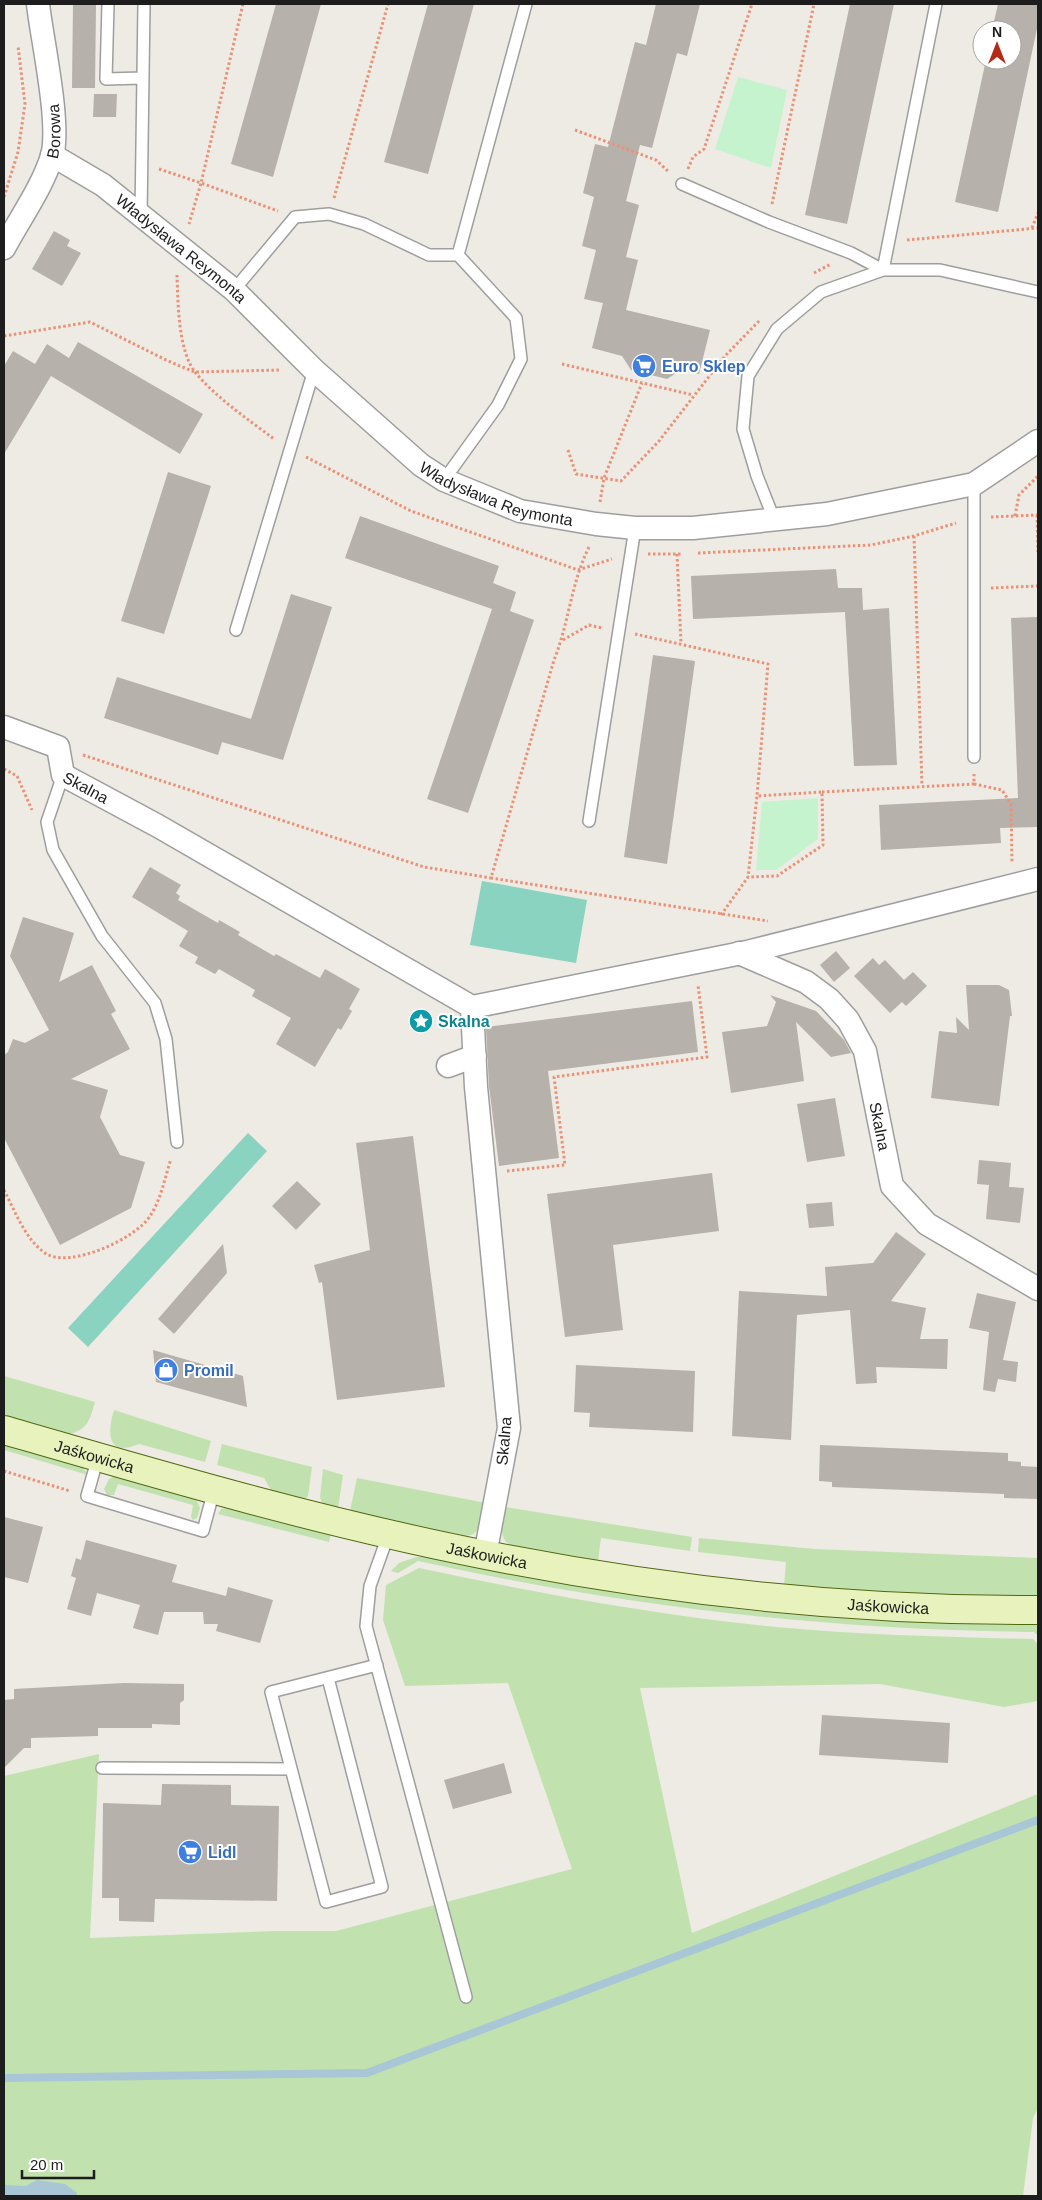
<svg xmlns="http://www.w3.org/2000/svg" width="1042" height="2200" viewBox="0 0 1042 2200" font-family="Arial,sans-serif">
	<rect width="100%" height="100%" fill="#edebe3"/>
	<path fill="#c1e2af" d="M4,1376L95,1402C90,1419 88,1430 69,1434L4,1416Z
		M114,1410L211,1441L205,1462L139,1444C107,1458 107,1433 114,1410Z
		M4,1444L82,1466L88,1475L4,1450Z
		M222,1444L312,1467L308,1496L304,1500L272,1492L264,1478L217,1465Z
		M323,1469L343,1475L338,1508L323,1504L320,1498Z
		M115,1476L196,1499L200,1508L197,1518L193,1520L191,1517L193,1505L118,1484L114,1495H107L104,1489L109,1479Z
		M357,1478L486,1503C482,1516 482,1535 466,1536L350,1511Z
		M505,1507L692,1537L690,1551L601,1538L598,1561L516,1548C496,1541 502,1523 505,1507Z
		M226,1508L331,1534L329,1542L218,1514L221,1509Z
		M699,1538L815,1549L1038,1558V1598L902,1594L784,1586L786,1562L698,1552Z
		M416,1557H432C531,1576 630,1595 730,1608C831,1620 933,1624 1035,1625L1038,1626V1636L1034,1632C825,1630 622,1606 418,1561L398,1573L391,1571L399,1563Z
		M419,1568C537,1593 656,1615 776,1627C861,1635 947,1637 1033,1639L1038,1644V1701L1004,1707L880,1684L640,1688L692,1933L1038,1794V2108L1033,2118L1023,2196H4V1776L99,1754L90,1938L277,1931H336L572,1869L508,1683L405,1686L383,1620L386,1585Z"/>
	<path fill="#c5f3ce" d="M738,77L787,90L771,168L715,149Z
		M818,798V839L776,870H756L762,802Z"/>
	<path fill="#8ad3c0" d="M482,881L587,900L576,963L470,945Z
		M248,1133L267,1151L88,1347L68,1328Z"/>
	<path fill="#a8c6d6" d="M37,2180L65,2184L77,2193L76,2196H4V2185L26,2186Z"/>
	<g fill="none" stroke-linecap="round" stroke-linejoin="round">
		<path stroke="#a8c6d6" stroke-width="8" d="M4,2078L367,2073L1038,1820"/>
	</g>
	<path fill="#b6b1aa" d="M73,4H96L95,88H72Z
		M276,4H321L273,177L231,164Z
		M428,4H474L428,174L384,162Z
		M656,4H700L687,56L677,53L652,148L640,145L626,201L639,205L626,257L638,260L626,310L710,330L699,374L681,370L667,379L631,370L622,356L592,348L603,303L584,299L596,250L582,246L594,197L583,193L595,144L608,147L635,42L646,45Z
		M850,4H894L847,224L805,215Z
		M998,4H1038V24L998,212L955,202L986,60H1012V30H992Z
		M94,94H117L116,117H93Z
		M54,231L70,240L67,246L81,253L62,286L32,269Z
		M78,342L203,414L180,454L51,376L4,454V366L13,351L35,364L47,344L69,358Z
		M168,472L211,486L164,634L121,621Z
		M360,516L499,566L493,583L516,592L510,611L534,620L468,813L427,799L492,609L345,558Z
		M836,569L838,588H862L863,610L889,608L897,765L854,766L845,612L693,619L691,576Z
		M291,594L332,607L283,760L222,742L218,755L104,718L117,677L251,719Z
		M1038,617V827L1000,828L1001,843L881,850L879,805L1018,798L1011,618Z
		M653,655L695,661L667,864L624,857Z
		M150,867L181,885L176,893L180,896L178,900L218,923L219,920L240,932L238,935L274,956L276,954L320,978L325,969L360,989L349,1009L352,1011L341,1030L338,1028L315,1067L276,1044L291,1018L252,996L255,990L219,969L215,974L195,963L198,957L179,946L188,931L132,897Z
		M23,917L74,933L59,982L92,965L116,1011L111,1014L130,1049L71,1079L108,1090L100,1117L120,1155L145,1162L131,1208L60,1245L4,1138V1055L8,1052L13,1039L25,1043L49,1030L10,956Z
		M836,951L850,968L834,982L820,965Z
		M873,958L879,965L885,960L904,980L913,972L927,986L906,1006L902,1002L890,1013L854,976Z
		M966,985H999L1009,990L1012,1016H1010L999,1106L931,1098L939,1031L957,1033L956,1017L969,1030Z
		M770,995L816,1011L844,1040L851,1053L831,1057L796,1022L804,1081L731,1093L722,1032L767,1026L776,1002Z
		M692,1001L698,1052L548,1071L559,1158L499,1166L489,1086L486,1027Z
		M835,1098L845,1156L807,1162L797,1104Z
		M413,1136L445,1387L337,1400L322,1282L319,1283L314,1265L370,1250L356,1143Z
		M979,1160L1011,1163L1009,1187L1024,1188L1020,1223L986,1219L989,1185L977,1184Z
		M712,1173L719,1231L613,1245L623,1330L565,1337L547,1194Z
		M297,1181L321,1204L296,1230L272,1206Z
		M832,1202L834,1226L809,1228L806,1204Z
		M896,1232L926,1254L891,1301L926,1308L920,1339H948L947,1369L876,1367L877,1383L856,1384L850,1310L797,1315L791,1440L732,1436L739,1291L827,1296L825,1267L873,1263Z
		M223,1244L227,1273L174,1334L158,1319Z
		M977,1293L1016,1302L1003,1360L1018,1362L1016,1382L998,1379L995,1392L983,1390L989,1332L969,1328Z
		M153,1350L243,1376L247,1407L156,1382Z
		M576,1365L695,1371L693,1432L589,1427L590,1413L574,1412Z
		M820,1445L1008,1453V1461L1021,1462V1466L1038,1467V1499L1004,1498V1494L832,1487V1482L819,1481Z
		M4,1517L43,1527L28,1583L4,1577Z
		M86,1540L177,1565L172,1582L226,1596L228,1587L273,1600L260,1643L216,1631L218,1624H204L203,1612H164L158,1635L133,1628L140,1605L97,1593L91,1616L67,1609L76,1578L71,1576L76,1558L81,1560Z
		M124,1683L184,1684V1700L180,1703V1725L152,1724V1728H98V1736L31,1738V1748H24L4,1768V1700L14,1699V1689Z
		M822,1715L950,1723L948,1763L819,1755Z
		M504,1763L512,1793L453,1809L444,1780Z
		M162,1784L231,1785V1805L279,1806L277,1901L155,1899L154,1922L119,1921V1898H102L103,1803L161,1805Z"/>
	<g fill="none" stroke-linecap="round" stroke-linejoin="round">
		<g stroke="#9e9e9e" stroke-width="14">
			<path id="lane" d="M108,4L106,79L142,78
				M682,184L769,222L851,253L883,270
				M141,216L144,4
				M458,255L526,4
				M883,270L936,4
				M234,290L295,217L329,214L364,224L429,255H458L516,318L521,359L498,405L444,480
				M974,484V757
				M774,519L757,476L743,429L748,376L777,329L821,292L883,270H940L1038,292
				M236,630L314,370
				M63,775L47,822L53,850L102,936L155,1003L166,1039L177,1142
				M589,821L635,528
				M98,1457L87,1496L203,1531L214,1490
				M389,1533L370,1586L366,1626L466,1997
				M328,1678L382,1887L326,1902L271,1692L377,1665
				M102,1768L291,1769"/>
		</g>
		<g stroke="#9e9e9e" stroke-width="25">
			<g id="street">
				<path id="s1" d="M52,155L103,185L234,290L314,370L421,465L444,480L520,511L596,524L635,528H693L827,514L974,484L1038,441"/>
				<path id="s2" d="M4,248C20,218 42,188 52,156C61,124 42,40 38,4"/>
				<path id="s3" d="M4,727L58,747L63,775L158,826L472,1007L747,952L1038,879"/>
				<path id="s4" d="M739,953L806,982L829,999L848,1020L865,1051L892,1186L927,1224L1038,1289"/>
				<path d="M472,1007L476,1087L509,1428L485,1555"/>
				<path d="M448,1066L475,1056"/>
			</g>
		</g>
		<g stroke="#526711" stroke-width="30">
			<g id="secondary">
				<path id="s5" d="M4,1430C163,1476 323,1523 486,1555C667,1591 853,1611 1038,1610"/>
			</g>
		</g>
		<path stroke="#ea9278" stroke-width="3" stroke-dasharray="2.5 2.5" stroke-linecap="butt" d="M243,4L201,183L278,211
			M575,130L656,160L669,172
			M159,169L201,183L189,224
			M688,169L693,157L704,149L752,4
			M4,197L18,152L25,104L18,46
			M334,198L388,4
			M772,204L814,4
			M1032,228L1038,213
			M907,240L1038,228
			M814,273L831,264
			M177,275C178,303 178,350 195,372C215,397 249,420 274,439
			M4,336L90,322L164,359L194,372L281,370
			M562,364L693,395
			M568,450L576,474L621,481L659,441L725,356L759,321
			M306,457L411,511L578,570L612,559
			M600,502L604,478L642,383
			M1037,515L1038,552
			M1015,516L1019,495L1038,476
			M991,517L1038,515
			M914,536L922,786
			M589,547C571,583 569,623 554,660L491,878L768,921
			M698,553L871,545L914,536L956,523
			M648,554H682
			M677,554L681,643
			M991,588L1038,586
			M635,634L768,664L757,796
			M563,640L589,625L602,628
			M83,755L424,867L491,878
			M4,769L17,776L32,810
			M974,784L1002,790L1011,804L1012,863
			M822,792L974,784V774
			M721,915L748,877L777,876L823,845L822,792L757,796L748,877
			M507,1171L565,1165L554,1077L707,1057L698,985
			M4,1190C15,1211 25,1239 45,1253C69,1270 137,1238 150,1216C161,1200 165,1177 171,1159
			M4,1471L70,1491"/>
		<use href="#lane" stroke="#fff" stroke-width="11"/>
		<use href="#street" stroke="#fff" stroke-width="22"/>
		<use href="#secondary" stroke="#e8f2bc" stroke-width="28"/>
	</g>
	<defs>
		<g id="supermarket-disc" transform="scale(1.25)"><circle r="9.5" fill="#3f7fe0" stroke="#fff"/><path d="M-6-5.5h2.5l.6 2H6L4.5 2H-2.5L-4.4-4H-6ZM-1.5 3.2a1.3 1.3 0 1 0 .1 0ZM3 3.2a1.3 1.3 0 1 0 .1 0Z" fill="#fff"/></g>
		<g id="sight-disc" transform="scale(1.25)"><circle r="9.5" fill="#0f9aa8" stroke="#fff"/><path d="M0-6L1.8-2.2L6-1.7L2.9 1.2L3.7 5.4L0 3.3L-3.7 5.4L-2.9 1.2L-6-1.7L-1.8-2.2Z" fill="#fff"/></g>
		<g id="shop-disc" transform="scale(1.25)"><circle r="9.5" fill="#3f7fe0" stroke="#fff"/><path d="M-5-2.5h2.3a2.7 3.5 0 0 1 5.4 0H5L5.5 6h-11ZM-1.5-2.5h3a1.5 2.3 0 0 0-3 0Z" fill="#fff"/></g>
	</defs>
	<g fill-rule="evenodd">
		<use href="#supermarket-disc" x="644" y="366"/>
		<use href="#sight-disc" x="421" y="1021"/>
		<use href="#shop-disc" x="166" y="1370"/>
		<use href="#supermarket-disc" x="190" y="1852"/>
	</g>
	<g text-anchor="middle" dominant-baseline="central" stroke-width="4" stroke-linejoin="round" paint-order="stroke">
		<g font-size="16" fill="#1d1d1d" stroke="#fff">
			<text stroke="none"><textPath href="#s2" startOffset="129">Borowa</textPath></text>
			<text stroke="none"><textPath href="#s1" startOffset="160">Władysława Reymonta</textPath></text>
			<text stroke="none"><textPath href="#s1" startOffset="565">Władysława Reymonta</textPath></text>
			<text stroke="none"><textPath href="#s3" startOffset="112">Skalna</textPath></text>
			<text stroke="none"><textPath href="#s4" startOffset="242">Skalna</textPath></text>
			<text transform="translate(504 1441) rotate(-85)">Skalna</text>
			<text stroke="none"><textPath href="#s5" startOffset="94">Jaśkowicka</textPath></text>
			<text stroke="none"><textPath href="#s5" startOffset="499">Jaśkowicka</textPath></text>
			<text stroke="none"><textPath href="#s5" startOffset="904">Jaśkowicka</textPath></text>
		</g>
		<g font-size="16" font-weight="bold" fill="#366cbe" stroke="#fff" text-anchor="start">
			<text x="662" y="366">Euro Sklep</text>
			<text x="184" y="1370">Promil</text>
			<text x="208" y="1852">Lidl</text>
		</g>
		<g font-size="16" font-weight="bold" fill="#0d838f" stroke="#fff" text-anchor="start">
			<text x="438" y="1021">Skalna</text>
		</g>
	</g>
	<rect width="1042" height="2200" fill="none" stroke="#1d1d1d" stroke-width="10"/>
	<g transform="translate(997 45)"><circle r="24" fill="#ffffff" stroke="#a5a5a5"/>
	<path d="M0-4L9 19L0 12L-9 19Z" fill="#b32a16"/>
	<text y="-8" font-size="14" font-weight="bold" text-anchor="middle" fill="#1d1d1d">N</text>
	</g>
	<path d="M22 2170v8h72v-8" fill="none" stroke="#1d1d1d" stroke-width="2.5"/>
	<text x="30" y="2170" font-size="15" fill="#1d1d1d" stroke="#ffffff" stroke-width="4" paint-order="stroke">20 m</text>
</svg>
